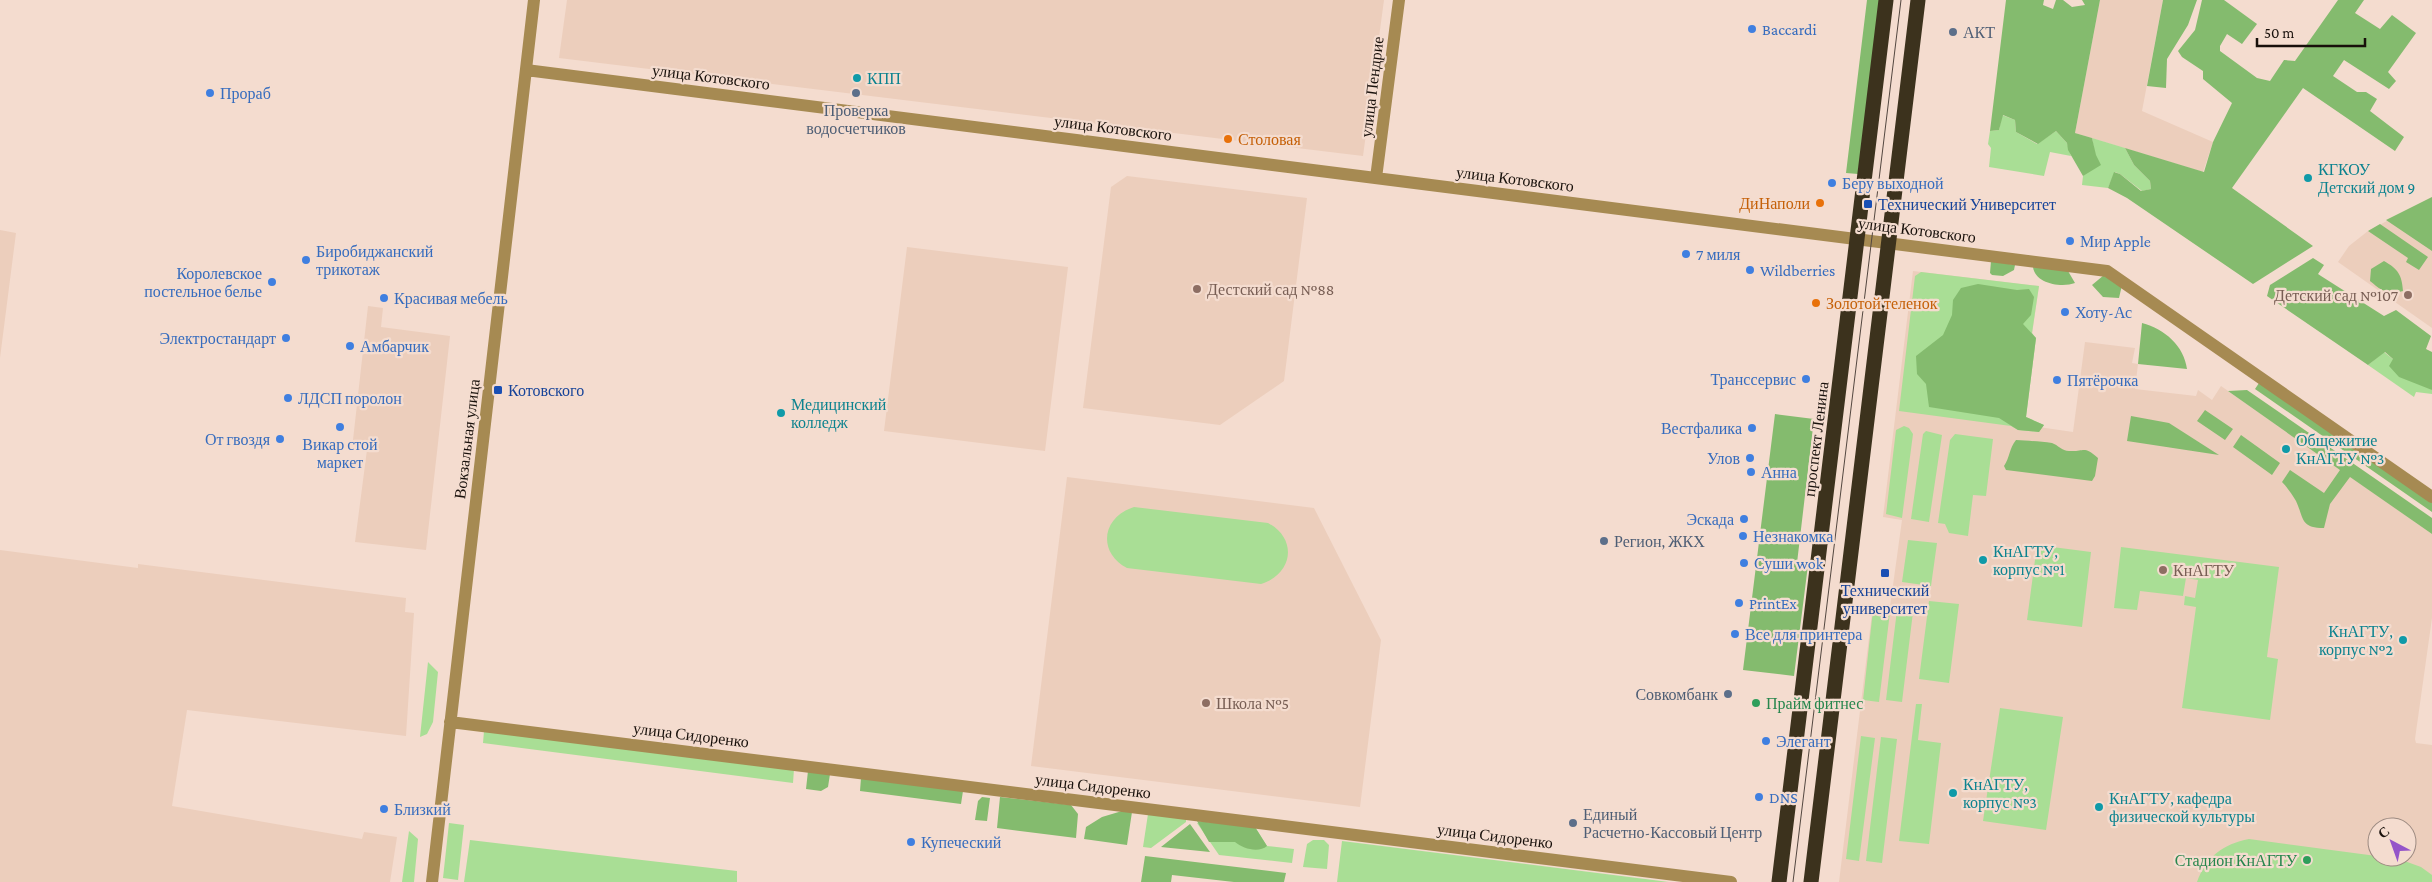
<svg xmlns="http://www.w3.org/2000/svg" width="2432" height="882" viewBox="0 0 2432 882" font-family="'Crimson Pro',serif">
	<rect width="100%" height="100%" fill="#f4dccf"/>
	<path fill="#eccebc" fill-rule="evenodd" d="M567,0H1384L1363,156L559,58Z
		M2100,0H2163L2142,111L2213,142L2203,172L2075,133Z
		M1127,176L1307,198L1284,381L1220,425L1083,408L1111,187Z
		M2432,197V328L2338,262L2349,246L2368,231Z
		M0,230L16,233L0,358Z
		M907,247L1068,267L1045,451L884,431Z
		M1913,271L2039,286L2019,424L2073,432L2085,342L2135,348L2132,363L2138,364L2135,389L2196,396L2198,390L2212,400L2221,386L2432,534V618L2415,739L2416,743L2432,745V882H1839L1873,605L1890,607L1902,520L1883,517ZM2377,827H2407V857H2377Z
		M368,306L383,308L381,327L450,336L426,550L355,542L368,442L353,440Z
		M1067,477L1314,508L1381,640L1360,807L1031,766Z
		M0,550L138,568V564L406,598L405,612L414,613L406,736L187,710L172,806L362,839L364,832L397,837L390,882H0Z"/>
	<path fill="#a9de95" d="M2002,115L2015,120L2016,132L2037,144L2056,131L2067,143L2071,156L2050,152L2044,176L1989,167L1991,148L1988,144L1990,131L1999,130Z
		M2092,138L2125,148L2134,165L2150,181L2151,189L2142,191L2120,174L2115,172L2108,188L2082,185L2083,176C2097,166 2095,154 2092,138Z
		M1921,272L2039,286L2032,333L2036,338L2026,417L2044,425L2039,432L2018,430L2011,426L1899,411L1915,276Z
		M2384,352L2432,390V394L2416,392L2414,397L2368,365Z
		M1904,426L1909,428L1913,434L1902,518L1886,514L1896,430Z
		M1926,431L1942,435L1929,522L1911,519L1923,434Z
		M1955,434L1993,439L1986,496L1973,495L1968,536L1949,533L1945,524L1938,523L1950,440Z
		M1134,507L1268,523C1298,539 1293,574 1261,584L1127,568C1097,552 1102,517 1134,507Z
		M1908,540L1937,543L1931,586L1902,582Z
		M2037,545L2091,552L2082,627L2027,620Z
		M2121,547L2279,567L2267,657L2278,659L2270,720L2182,708L2196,607L2184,605L2185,596L2195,598L2198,580L2186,578L2183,596L2140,591L2137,610L2114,608Z
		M1929,601L1959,604L1949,683L1919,679Z
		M1873,610L1890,612L1879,702L1863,700Z
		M1897,610L1913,612L1902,702L1886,700Z
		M428,662L438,672L433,722L427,734L420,737Z
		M1916,704H1922L1918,740L1941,743L1929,844L1899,841Z
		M2000,708L2063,717L2046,830L1983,821Z
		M484,731L794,769L793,783L483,743Z
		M1861,736L1875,738L1859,861L1846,859Z
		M1881,737L1897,739L1882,863L1866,861Z
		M1148,814L1186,819V822L1151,848L1143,847Z
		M449,823L464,825L458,880L443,878Z
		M1197,823L1255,827L1267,846L1294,849L1292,863L1219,855Z
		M409,831L418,839L414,882H402Z
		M2249,839L2399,859L2421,867L2432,875V882H2197C2206,857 2223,844 2249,839Z
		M470,840L737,871V882H464Z
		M1313,840H1324L1329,845L1327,869L1303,867L1307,844Z
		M1342,841L1669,882H1337Z"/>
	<path fill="#84bb6e" d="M1867,0H1880L1858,174L1846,173Z
		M2006,0H2044L2043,5L2053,9L2056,0H2063L2072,7L2085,5L2082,0H2100L2075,133L2092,138L2096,155L2101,165L2083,176L2068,150L2067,143L2056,131L2038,144L2016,132L2015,120L2003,115L1999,130L1990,131Z
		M2163,0H2197L2188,25L2167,59L2166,88L2147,86Z
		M2202,0H2224L2257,24L2242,44L2227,34L2220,46V51L2257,78L2270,81L2284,60L2295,61L2338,0H2364L2355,13L2380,29L2392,15L2416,33L2388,72L2396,81L2389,89L2344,60L2333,76L2357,92H2366L2377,99L2370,111L2404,137L2395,151L2303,88L2232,188L2313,246L2253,284L2127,198L2108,188L2114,172L2120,174L2141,191L2151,189L2150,181L2134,165L2125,148L2204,172L2213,142L2232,103L2203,79V71L2182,57L2178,51L2195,30Z
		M2432,197V251L2386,220Z
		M2380,224L2428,257L2419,270L2406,262L2408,258L2368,231Z
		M2313,258L2324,265L2318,274L2321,276L2384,316L2396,310L2431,336L2426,349L2432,352V390L2399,377L2389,366L2393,359L2385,352L2368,365L2267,296L2270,285Z
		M1991,261L2015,265L2014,270L2003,276L1992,275L1990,273Z
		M2384,261C2398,269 2402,275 2403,291C2387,295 2382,291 2370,281L2371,269Z
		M2033,267L2068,271L2075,283C2062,288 2035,284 2033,267Z
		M2104,275L2122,285L2119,298L2103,297L2092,285Z
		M1978,284L2017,290L2029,289L2034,297L2031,315L2023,324L2036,338L2026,417L2044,425L2039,432L2018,430L1999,418L1929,407L1926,384L1917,374L1916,356L1943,335L1952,315L1953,300L1961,288Z
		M2142,323C2165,329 2184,346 2187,369L2138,364Z
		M2259,383L2432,502V512L2255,389Z
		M2247,390L2432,518V534L2350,477L2330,504L2324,528C2300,528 2304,518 2296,501C2292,494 2287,487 2282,482L2290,470L2324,493L2340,470L2228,391Z
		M2205,410L2233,429L2225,440L2197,421Z
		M1775,414L1814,419L1797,563L1808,565L1794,676L1743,670Z
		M2131,416L2169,423L2219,455L2127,441Z
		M2241,435L2280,463L2272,475L2233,447Z
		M2016,440C2027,441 2040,441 2052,443C2058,445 2062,451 2069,451C2085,452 2083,445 2098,458L2095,476L2092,481L2006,470L2004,466C2010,457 2009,449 2016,440Z
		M808,771L830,774L828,787L821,791L806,789Z
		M861,778L963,791L961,804L860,791Z
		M982,797L990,798L987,821L975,820L978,801Z
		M1000,797L1071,805L1078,814L1076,838L997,828Z
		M1122,811L1132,812L1127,845L1084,839L1086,827L1102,817Z
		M1197,821L1255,827L1267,846C1259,853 1243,849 1235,842H1209Z
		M1190,824L1210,852L1161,847Z
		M1145,856L1286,873L1284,882H1234L1172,875L1171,882H1141Z"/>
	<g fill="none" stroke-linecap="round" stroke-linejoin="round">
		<path stroke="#a68a52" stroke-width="12" d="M526,70L2107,271L2432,497
			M1376,178L1399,0
			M450,722L1731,882
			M432,882L534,0"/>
		<path stroke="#3c321d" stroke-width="15" d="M1779,882L1886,0
			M1811,882L1918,0"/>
		<path stroke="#534740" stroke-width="1" d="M1793,882L1901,0"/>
	</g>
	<g fill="#3f7fe0" stroke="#f4dccf" stroke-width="2">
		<circle cx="1752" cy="29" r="5"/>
		<circle cx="210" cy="93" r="5"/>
		<circle cx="1832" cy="183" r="5"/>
		<circle cx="2070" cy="241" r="5"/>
		<circle cx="1686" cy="254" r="5"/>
		<circle cx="306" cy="260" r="5"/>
		<circle cx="1750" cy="270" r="5"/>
		<circle cx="272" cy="282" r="5"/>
		<circle cx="384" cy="298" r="5"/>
		<circle cx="2065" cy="312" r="5"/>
		<circle cx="286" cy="338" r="5"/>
		<circle cx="350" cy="346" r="5"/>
		<circle cx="1806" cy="379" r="5"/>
		<circle cx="2057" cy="380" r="5"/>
		<circle cx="288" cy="398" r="5"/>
		<circle cx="340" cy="427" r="5"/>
		<circle cx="1752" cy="428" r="5"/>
		<circle cx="280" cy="439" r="5"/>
		<circle cx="1750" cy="458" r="5"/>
		<circle cx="1751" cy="472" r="5"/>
		<circle cx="1744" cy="519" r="5"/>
		<circle cx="1743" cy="536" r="5"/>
		<circle cx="1744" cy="563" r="5"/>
		<circle cx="1739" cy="603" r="5"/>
		<circle cx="1735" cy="634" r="5"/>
		<circle cx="1766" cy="741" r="5"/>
		<circle cx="1759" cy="797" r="5"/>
		<circle cx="384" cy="809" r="5"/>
		<circle cx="911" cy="842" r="5"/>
	</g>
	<g fill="#5c6f8a" stroke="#f4dccf" stroke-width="2">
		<circle cx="1953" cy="32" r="5"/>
		<circle cx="856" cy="93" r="5"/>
		<circle cx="1604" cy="541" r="5"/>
		<circle cx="1728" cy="694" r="5"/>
		<circle cx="1573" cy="823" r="5"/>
	</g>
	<g fill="#0f9aa8" stroke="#f4dccf" stroke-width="2">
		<circle cx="857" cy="78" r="5"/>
		<circle cx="2308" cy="178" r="5"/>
		<circle cx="781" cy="413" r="5"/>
		<circle cx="2286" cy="449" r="5"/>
		<circle cx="1983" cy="560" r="5"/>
		<circle cx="2403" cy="640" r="5"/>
		<circle cx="1953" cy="793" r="5"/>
		<circle cx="2099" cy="807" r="5"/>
	</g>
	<g fill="#e8710a" stroke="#f4dccf" stroke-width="2">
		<circle cx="1228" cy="139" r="5"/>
		<circle cx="1820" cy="203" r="5"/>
		<circle cx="1816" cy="303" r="5"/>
	</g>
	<g fill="#1a4fb4" stroke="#f4dccf" stroke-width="2">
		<rect x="1863" y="199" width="10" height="10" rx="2.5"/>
		<rect x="493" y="385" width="10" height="10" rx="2.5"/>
		<rect x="1880" y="568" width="10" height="10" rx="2.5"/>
	</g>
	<g fill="#8d6e63" stroke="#f4dccf" stroke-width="2">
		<circle cx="1197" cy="289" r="5"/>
		<circle cx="2408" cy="295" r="5"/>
		<circle cx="2163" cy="570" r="5"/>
		<circle cx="1206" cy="703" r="5"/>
	</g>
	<g fill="#2e9e5b" stroke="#f4dccf" stroke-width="2">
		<circle cx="1756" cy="703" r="5"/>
		<circle cx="2307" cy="860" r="5"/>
	</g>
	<g text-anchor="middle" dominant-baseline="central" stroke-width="4.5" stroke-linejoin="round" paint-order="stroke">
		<g font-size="16" fill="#366cbe" stroke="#f4dccf" text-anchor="start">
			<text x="1762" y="29">Baccardi</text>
			<text x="220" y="93">Прораб</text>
			<text x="1842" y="183">Беру выходной</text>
			<text x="2080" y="241">Мир Apple</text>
			<text x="316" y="251">Биробиджанский<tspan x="316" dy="18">трикотаж</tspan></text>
			<text x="1696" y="254">7 миля</text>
			<text x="1760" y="270">Wildberries</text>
			<text x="262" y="273" text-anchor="end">Королевское<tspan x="262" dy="18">постельное белье</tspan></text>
			<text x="394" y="298">Красивая мебель</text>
			<text x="2075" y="312">Хоту-Ас</text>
			<text x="276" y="338" text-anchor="end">Электростандарт</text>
			<text x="360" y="346">Амбарчик</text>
			<text x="1796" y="379" text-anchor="end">Транссервис</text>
			<text x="2067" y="380">Пятёрочка</text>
			<text x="298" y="398">ЛДСП поролон</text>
			<text x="1742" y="428" text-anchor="end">Вестфалика</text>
			<text x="270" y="439" text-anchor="end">От гвоздя</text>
			<text x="340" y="444" text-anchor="middle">Викар стой<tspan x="340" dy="18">маркет</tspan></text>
			<text x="1740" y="458" text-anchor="end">Улов</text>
			<text x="1761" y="472">Анна</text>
			<text x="1734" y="519" text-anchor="end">Эскада</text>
			<text x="1753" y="536">Незнакомка</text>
			<text x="1754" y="563">Суши wok</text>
			<text x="1749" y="603">PrintEx</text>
			<text x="1745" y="634">Все для принтера</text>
			<text x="1776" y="741">Элегант</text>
			<text x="1769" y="797">DNS</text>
			<text x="394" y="809">Близкий</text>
			<text x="921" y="842">Купеческий</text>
		</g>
		<g font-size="16" fill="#4e5e75" stroke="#f4dccf" text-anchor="start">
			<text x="1963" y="32">АКТ</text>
			<text x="856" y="110" text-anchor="middle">Проверка<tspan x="856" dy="18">водосчетчиков</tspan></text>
			<text x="1614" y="541">Регион, ЖКХ</text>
			<text x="1718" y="694" text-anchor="end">Совкомбанк</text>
			<text x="1583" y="814">Единый<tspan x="1583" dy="18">Расчетно-Кассовый Центр</tspan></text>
		</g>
		<g font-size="16" fill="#18100b" stroke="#f4dccf">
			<text transform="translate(711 77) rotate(7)">улица Котовского</text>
			<text transform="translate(1372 87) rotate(-83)">улица Пендрие</text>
			<text transform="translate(1113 128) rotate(7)">улица Котовского</text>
			<text transform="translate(1515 179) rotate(7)">улица Котовского</text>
			<text transform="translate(1917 230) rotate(7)">улица Котовского</text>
			<text transform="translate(467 439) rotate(-83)">Вокзальная улица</text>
			<text transform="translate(1816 439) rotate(-83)">проспект Ленина</text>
			<text transform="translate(691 735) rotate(7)">улица Сидоренко</text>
			<text transform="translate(1093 786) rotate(7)">улица Сидоренко</text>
			<text transform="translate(1495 836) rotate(7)">улица Сидоренко</text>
		</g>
		<g font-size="16" fill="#0d838f" stroke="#f4dccf" text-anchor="start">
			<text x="867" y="78">КПП</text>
			<text x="2318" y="169">КГКОУ<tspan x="2318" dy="18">Детский дом 9</tspan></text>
			<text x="791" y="404">Медицинский<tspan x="791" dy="18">колледж</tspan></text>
			<text x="2296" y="440">Общежитие<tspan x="2296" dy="18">КнАГТУ №3</tspan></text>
			<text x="1993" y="551">КнАГТУ,<tspan x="1993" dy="18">корпус №1</tspan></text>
			<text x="2393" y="631" text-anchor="end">КнАГТУ,<tspan x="2393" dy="18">корпус №2</tspan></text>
			<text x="1963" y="784">КнАГТУ,<tspan x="1963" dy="18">корпус №3</tspan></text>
			<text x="2109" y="798">КнАГТУ, кафедра<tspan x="2109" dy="18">физической культуры</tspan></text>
		</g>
		<g font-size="16" fill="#c56008" stroke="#f4dccf" text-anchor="start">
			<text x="1238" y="139">Столовая</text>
			<text x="1810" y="203" text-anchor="end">ДиНаполи</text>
			<text x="1826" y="303">Золотой теленок</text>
		</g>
		<g font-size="16" fill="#164399" stroke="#f4dccf" text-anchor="start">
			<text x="1878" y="204">Технический Университет</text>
			<text x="508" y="390">Котовского</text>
			<text x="1885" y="590" text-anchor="middle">Технический<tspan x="1885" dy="18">университет</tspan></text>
		</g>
		<g font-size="16" fill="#785e54" stroke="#f4dccf" text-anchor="start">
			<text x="1207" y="289">Дестский сад №88</text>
			<text x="2398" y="295" text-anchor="end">Детский сад №107</text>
			<text x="2173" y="570">КнАГТУ</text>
			<text x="1216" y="703">Школа №5</text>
		</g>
		<g font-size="16" fill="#27864d" stroke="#f4dccf" text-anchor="start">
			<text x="1766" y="703">Прайм фитнес</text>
			<text x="2297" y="860" text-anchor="end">Стадион КнАГТУ</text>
		</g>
	</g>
	<g transform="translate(2392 842) rotate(319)"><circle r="24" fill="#f4dccf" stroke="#9c8a81"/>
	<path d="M0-4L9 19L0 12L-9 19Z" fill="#9454c9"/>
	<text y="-8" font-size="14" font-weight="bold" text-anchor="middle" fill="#18100b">С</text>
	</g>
	<path d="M2257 38v8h108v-8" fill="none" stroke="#18100b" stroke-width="2.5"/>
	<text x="2264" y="38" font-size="15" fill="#18100b" stroke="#f4dccf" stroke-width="4" paint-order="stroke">50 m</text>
</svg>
